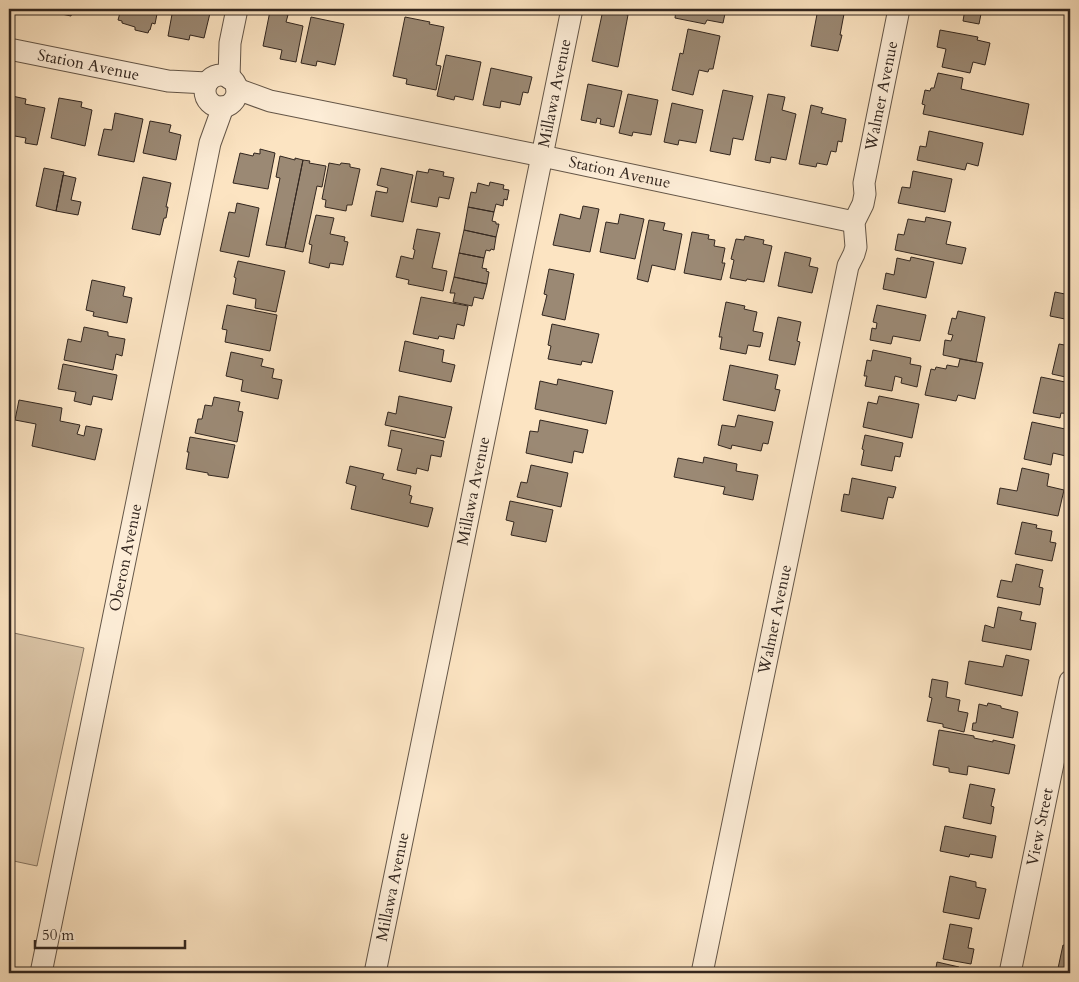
<svg xmlns="http://www.w3.org/2000/svg" width="1079" height="982" viewBox="0 0 1079 982" font-family="Cardo,serif">
	<rect width="100%" height="100%" fill="#fce4c2"/>
	<filter id="stains"><feTurbulence type="fractalNoise" baseFrequency=".004" numOctaves="4"/><feColorMatrix values="0 0 0 0 .2 0 0 0 0 .09 0 0 0 0 .02 0 0 0 .5 -.17"/></filter>
	<radialGradient id="worn" r=".72"><stop offset=".6" stop-color="#630" stop-opacity="0"/><stop offset="1" stop-color="#630" stop-opacity=".3"/></radialGradient>
	<path fill="#dac4a6" stroke="#867562" d="M9,632L84,648L37,866L9,860Z"/>
	<path fill="#9b8974" stroke="#32261f" d="M38,9H73L71,16Z
		M121,9H158L155,24L152,23L150,30H149L148,33L135,30V27L122,23V21L118,20Z
		M173,9H211L204,38L190,35L189,40L168,36Z
		M631,9H652L651,13Z
		M676,9H726L723,23L707,20L705,24L675,18Z
		M818,9L844,14L840,35H842L838,51L811,46Z
		M965,9H982L979,24L963,21Z
		M603,10L628,15L618,67L592,61Z
		M270,11L288,15L286,22L303,26L296,62L280,59L282,50L263,46Z
		M311,17L344,24L335,65L317,61L316,66L301,63Z
		M405,17L430,22L429,24L444,27L436,65L441,66L436,90L406,84L407,79L393,76Z
		M688,29L720,36L713,69H709L708,72L699,70L693,95L672,90L680,53L683,54Z
		M940,30L978,37L977,40L990,43L985,65L973,62L970,73L942,67L946,49L937,47Z
		M446,55L481,62L473,100L455,96L454,100L437,96Z
		M491,68L532,77L528,93L523,92L520,105L501,101L500,108L483,105Z
		M938,73L963,78L961,89L1029,104L1023,135L923,114L925,105L922,104L925,90L930,91L931,88H934Z
		M588,84L622,91L614,127L600,124L601,119L597,118L596,123L581,120Z
		M723,90L753,96L743,140L733,138L730,155L710,151Z
		M628,94L658,100L651,135L633,132L632,136L619,133Z
		M768,94L785,97L782,110L796,114L786,160L771,157L770,163L755,160Z
		M12,96L26,99L25,104L45,108L37,145L25,143L26,138L9,135V110Z
		M59,98L82,102L81,107L92,110L85,146L51,138Z
		M672,103L703,110L696,143L679,140L678,145L664,142Z
		M811,105L823,108L821,113L846,119L842,142L838,141L836,152L831,151L827,165L817,163L816,167L799,164Z
		M115,113L143,119L134,162L98,155L104,129L112,130Z
		M150,121L171,125L169,132L181,135L176,160L143,153Z
		M929,131L983,143L978,166L967,163L965,170L917,160L920,146L926,147Z
		M260,149L275,153L268,189L233,183L240,153L253,156L254,153L260,154Z
		M280,156L295,160V158L303,160L285,248L266,245L280,178L276,177Z
		M303,160L310,161L309,163L326,166L322,187L317,186L303,252L285,248Z
		M329,163L340,165L341,163L350,164V167L360,169L352,205H347L346,211L325,207L326,200L322,199Z
		M44,168L64,172L56,211L36,206Z
		M381,168L413,175L403,222L371,216L376,191L387,193L388,188L377,185Z
		M429,169L444,172L443,176L454,178L449,199L439,197L437,207L411,202L417,171L428,173Z
		M913,171L952,179L945,212L898,203L902,187L910,188Z
		M63,175L76,178L71,200L81,202L78,215L56,211Z
		M143,177L171,183L166,207H168L166,218H164L160,235L132,229Z
		M490,182L504,185L503,189L509,190L507,200L504,199L503,206L496,204L494,212L468,207L471,192L476,193L478,183L489,186Z
		M237,203L259,208L249,257L220,251L229,212L235,213Z
		M583,206L599,209L590,252L553,245L560,214L580,219Z
		M468,207L494,212L492,221L496,222V224H499L496,237L464,230Z
		M1070,211V239L1065,238Z
		M620,214L644,219L635,259L600,252L606,222L618,224Z
		M316,215L334,218L330,234L345,237L344,241L348,242L343,265L330,263L329,268L309,263L312,245L309,244Z
		M926,217L951,222L946,244L966,248L962,264L895,250L898,234L904,235L908,219L925,222Z
		M649,220L665,223L663,230L682,234L675,270L652,265L648,282L637,279Z
		M417,229L440,233L432,268L447,271L443,291L408,284L409,280L396,277L401,256L413,259L415,250L413,249Z
		M464,230L496,237L494,250L491,249L490,251L486,250L484,258L459,253Z
		M692,232L709,235L708,239L715,240L714,246L725,248L722,263H725L721,280L684,273Z
		M745,236L764,240L763,244L772,246L764,282L747,279L746,281L730,278L734,260L731,259L736,239L744,240Z
		M785,252L811,258L809,266L818,268L812,293L778,286Z
		M459,253L484,258L482,268L487,269L486,271L489,272L487,284L454,277Z
		M911,257L934,262L926,298L883,289L886,273L894,275L897,258L910,261Z
		M238,261L285,271L276,312L255,308L256,299L233,294L236,278L234,277Z
		M549,269L574,274L565,320L542,315L547,295L544,294Z
		M454,277L487,284L483,299L474,297L472,306L453,302L455,293H450Z
		M92,280L125,287L123,296L132,298L127,323L93,316L94,312L86,310Z
		M1055,292L1070,295V320L1050,316Z
		M421,297L468,306L464,326L457,324L454,339L439,336L438,339L413,334Z
		M726,302L745,306L744,309L757,312L753,331L763,333L760,347L748,345L746,354L720,349L722,337H719Z
		M227,305L277,315L270,351L225,342L227,330L222,329Z
		M877,305L926,315L920,341L893,336L891,344L870,340L872,328L876,329L877,323L873,322Z
		M958,311L985,317L976,362L943,355L945,340L951,341L953,335L948,334L952,318L956,319Z
		M778,317L801,322L797,341L800,342L795,365L769,360Z
		M552,324L599,334L592,363L582,361L581,365L548,359L551,346L548,345Z
		M84,327L108,332V336L125,339L122,356L116,354L113,370L64,360L68,339L81,342Z
		M405,341L444,350L442,362L455,365L451,382L399,371Z
		M1059,344L1070,346V378L1052,374Z
		M873,350L911,358L910,364L921,366L917,387L901,383L902,378L895,376L892,391L865,386L867,376H864L867,360L871,361Z
		M231,352L263,359L261,366L274,369L272,378L282,380L278,399L241,391L243,380L226,376Z
		M960,359L983,363L975,399L958,395L956,401L925,395L931,369L935,370L936,367L946,369L947,365L958,367Z
		M63,364L117,375L112,400L93,396L91,405L74,401L76,392L58,389Z
		M730,365L778,375L775,389L780,390L775,411L723,400Z
		M1041,377L1070,383V414L1061,413L1060,418L1033,413Z
		M558,379L613,391L606,424L535,409L540,381L557,385Z
		M399,396L452,407L445,438L385,425L388,412L396,414Z
		M879,396L919,404L912,438L863,427L868,402L877,404Z
		M214,397L240,402L238,411L243,412L237,442L195,433L198,419H202L205,405L212,406Z
		M19,400L62,408L60,421L80,425L77,434L84,436L86,426L102,429L95,460L32,446L36,424L15,420Z
		M738,415L773,422L768,444L763,443L761,451L732,445L731,449L718,445L722,425L735,427Z
		M540,420L588,430L583,453L574,451L572,463L526,453L530,431L538,432Z
		M1032,422L1070,430V457L1053,453L1051,465L1024,459Z
		M391,430L444,441L441,457L431,455L428,471L417,468L416,474L397,470L402,449L388,446Z
		M865,435L903,443L900,457L895,456L892,471L861,465L864,450L862,449Z
		M190,437L235,445L228,478L208,475V473L186,469L189,452H187Z
		M704,457L737,464L736,471L758,475L753,500L723,494L725,487L674,477L678,458L703,463Z
		M531,465L568,473L561,507L517,497L521,482L527,483Z
		M350,466L384,474L382,479L411,486L409,495L412,496L410,503L433,508L428,527L351,509L356,486L346,483Z
		M1022,468L1049,474L1047,486L1064,490L1058,516L997,504L1000,488L1017,491Z
		M852,478L896,487L893,498L888,497L883,519L841,511L844,494L849,495Z
		M510,501L553,510L546,542L511,535L514,522L506,520Z
		M1022,522L1037,525L1036,528L1052,531L1050,542L1056,543L1052,561L1015,554Z
		M1016,564L1043,570L1039,587L1043,588L1040,605L997,597L1001,580L1012,582Z
		M998,607L1022,612L1020,620L1036,623L1031,650L982,641L985,625L994,628Z
		M1006,655L1029,660L1022,696L965,684L969,661L1003,667Z
		M932,679L948,682L946,697L960,700L958,711L968,713L964,732L943,727V724L927,721L932,698L929,697Z
		M988,703L1001,706V708L1018,712L1013,738L972,730L973,723H976L979,704L987,706Z
		M939,730L974,736V738L993,742V740L1015,745L1009,774L968,766L967,775L949,772V768L933,765Z
		M970,784L995,789L991,806L994,807L991,824L963,818Z
		M945,826L996,836L992,858L970,854L969,857L940,851Z
		M950,876L976,882V887L986,889L979,919L943,912Z
		M950,924L972,928L968,948L974,949L971,964L943,959Z
		M1063,945L1070,947V973H1057Z
		M937,962L959,967L958,973H935Z"/>
	<g fill="none" stroke-linecap="round" stroke-linejoin="round">
		<g stroke="#645648" stroke-width="23">
			<g id="street">
				<path id="s1" d="M9,49L168,81L207,83"/>
				<circle cx="221" cy="91" r="16"/>
				<path d="M229,78L230,43L237,9"/>
				<path id="s2" d="M237,89L270,101L542,156L854,222"/>
				<path id="s3" d="M41,973L210,143L223,107"/>
				<path id="s4" d="M375,973L572,9"/>
				<path id="s5" d="M702,973L848,266L854,254L856,247L854,222L863,204L865,194L864,183L899,9"/>
				<path id="s6" d="M1010,973L1070,681"/>
			</g>
		</g>
		<use href="#street" stroke="#fdedd7" stroke-width="21"/>
	</g>
	<g text-anchor="middle" dominant-baseline="central" stroke-width="5" stroke-linejoin="round" paint-order="stroke">
		<g font-size="16" fill="#32261f" stroke="#fdedd7">
			<text stroke="none"><textPath href="#s1" startOffset="81">Station Avenue</textPath></text>
			<text stroke="none"><textPath href="#s4" startOffset="898">Millawa Avenue</textPath></text>
			<text stroke="none"><textPath href="#s5" startOffset="898">Walmer Avenue</textPath></text>
			<text stroke="none"><textPath href="#s2" startOffset="392">Station Avenue</textPath></text>
			<text stroke="none"><textPath href="#s4" startOffset="492">Millawa Avenue</textPath></text>
			<text stroke="none"><textPath href="#s3" startOffset="424">Oberon Avenue</textPath></text>
			<text stroke="none"><textPath href="#s5" startOffset="361">Walmer Avenue</textPath></text>
			<text stroke="none"><textPath href="#s6" startOffset="149">View Street</textPath></text>
			<text stroke="none"><textPath href="#s4" startOffset="88">Millawa Avenue</textPath></text>
		</g>
	</g>
	<rect width="1079" height="982" fill="none" stroke="#fce4c2" stroke-width="30"/>
	<rect x="10" y="10" width="1059" height="962" fill="none" stroke="#32261f" stroke-width="2.5"/>
	<rect x="15" y="15" width="1049" height="952" fill="none" stroke="#32261f"/>
	<path d="M35 940v8h150v-8" fill="none" stroke="#32261f" stroke-width="2.5"/>
	<text x="42" y="940" font-size="15" fill="#32261f" stroke="#fdedd7" stroke-width="4" paint-order="stroke">50 m</text>
	<rect width="100%" height="100%" filter="url(#stains)"/>
	<rect width="100%" height="100%" fill="url(#worn)"/>
</svg>
